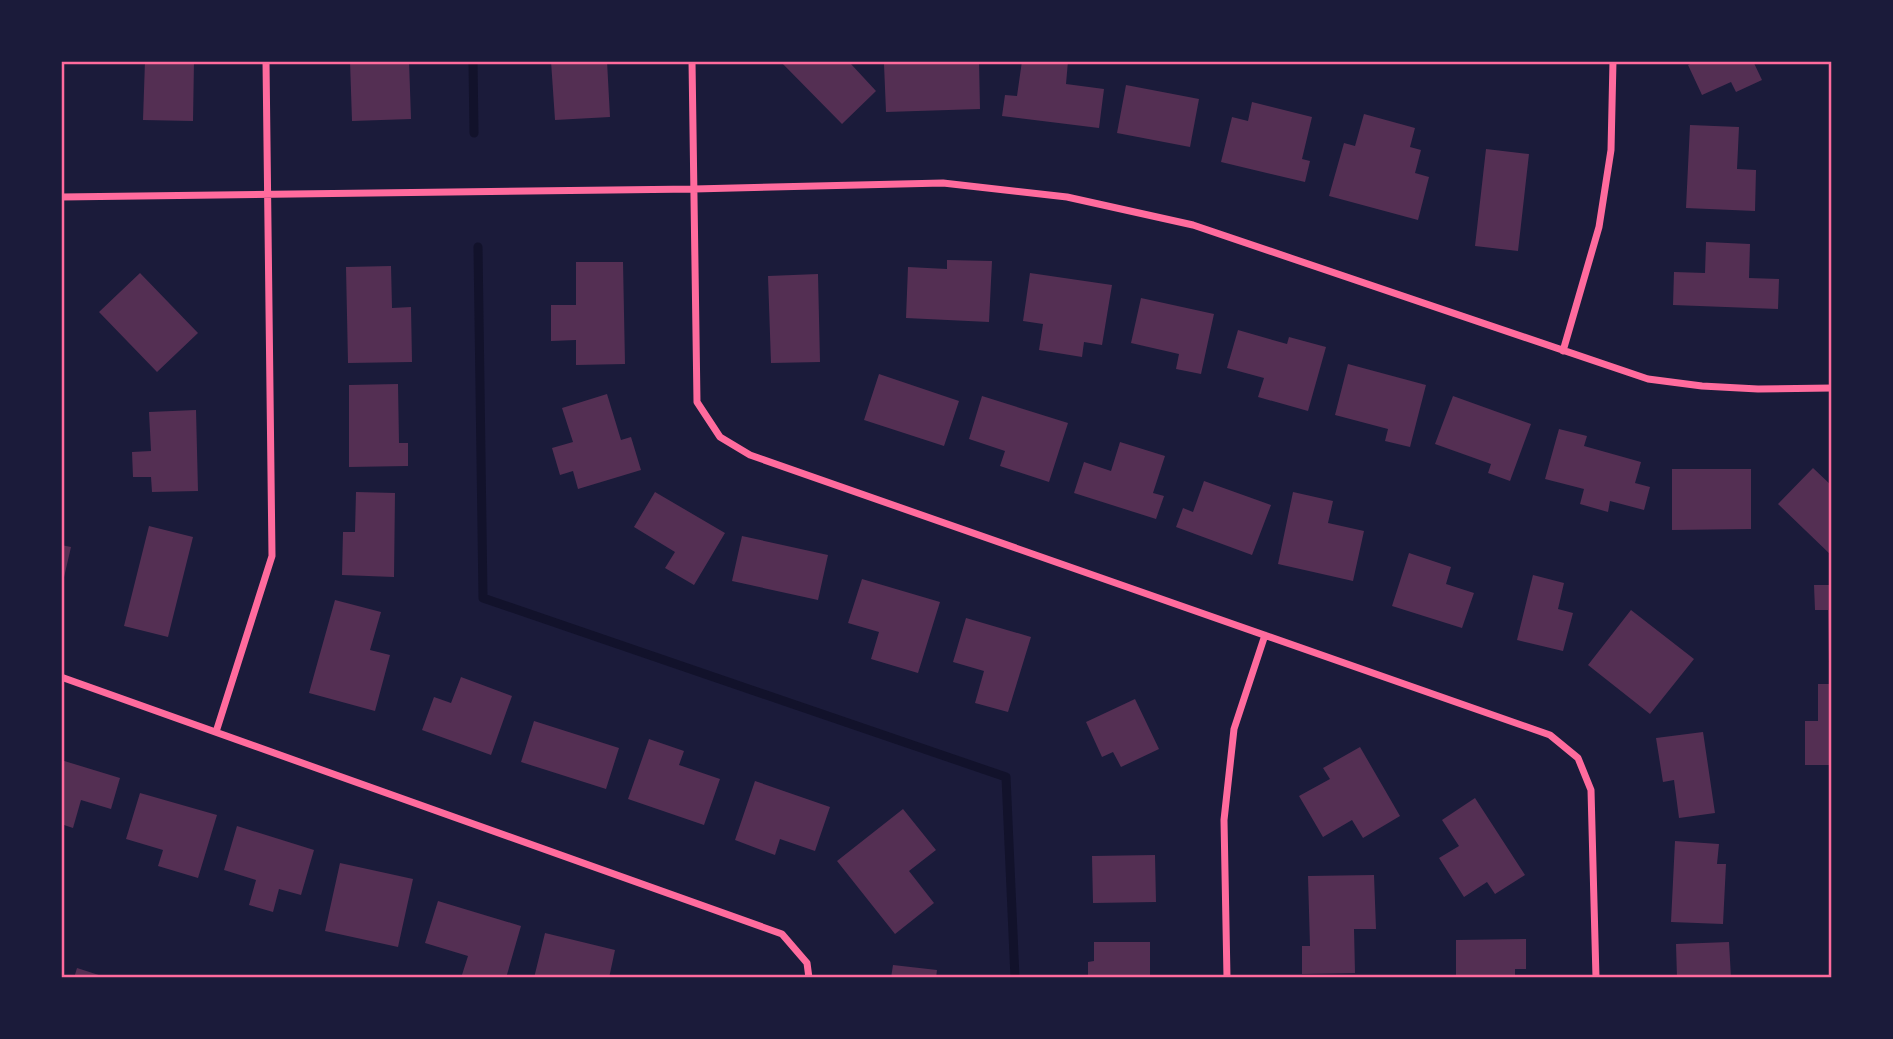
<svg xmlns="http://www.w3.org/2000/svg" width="1893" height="1039" viewBox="0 0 1893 1039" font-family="Overpass,sans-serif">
	<rect width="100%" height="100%" fill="#1b1b3a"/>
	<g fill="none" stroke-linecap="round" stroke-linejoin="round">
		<path stroke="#12122b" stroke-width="9" d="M473,61L474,133
			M478,247L483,598L1006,777L1015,978"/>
	</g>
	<path fill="#542f53" d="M145,61H194L193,121L143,120Z
		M350,61H409L411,119L352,121Z
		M551,61H607L610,117L555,120Z
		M780,61H854L851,64L876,91L842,124Z
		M927,61H979L980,109L886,112L884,64L927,63Z
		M1022,61H1068L1066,84L1104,89L1099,128L1002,116L1005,95L1017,96Z
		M1696,61H1753L1762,80L1736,92L1731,82L1702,95L1688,65Z
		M1126,85L1199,99L1190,147L1117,133Z
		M1252,102L1312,117L1302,159L1310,161L1305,182L1221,162L1232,117L1248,121Z
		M1364,114L1415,128L1410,147L1421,150L1415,173L1429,177L1418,220L1329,196L1344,143L1355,146Z
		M1690,125L1739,127L1737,169L1756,170L1755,211L1686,208Z
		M1486,149L1529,154L1518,251L1475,246Z
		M1706,242L1750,244L1749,278L1779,279L1778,309L1673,305L1674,272L1705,273Z
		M947,260L992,261L989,322L906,318L908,267L947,269Z
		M576,262H623L625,364L576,365V340L551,341V305H576Z
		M391,266L392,308L411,307L412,362L348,363L346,267Z
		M140,273L198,333L157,372L99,312Z
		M1030,273L1112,285L1102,345L1084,342L1082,357L1039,350L1043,324L1023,321Z
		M818,274L820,362L771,363L768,276Z
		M1141,298L1214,314L1201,374L1176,369L1179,354L1131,343Z
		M1238,330L1287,344L1289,337L1326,347L1308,411L1258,397L1264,378L1227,368Z
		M1348,364L1426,385L1410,447L1385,441L1388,429L1335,415Z
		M879,374L959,401L944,446L864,420Z
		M398,384L399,443H408V466L349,467V385Z
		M607,394L621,440L631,437L641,470L578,489L573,471L560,475L552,448L573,442L562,408Z
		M982,396L1068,423L1049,482L1000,466L1005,451L969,439Z
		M1453,396L1531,424L1510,481L1488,473L1491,464L1435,444Z
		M196,410L198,491L152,492L151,477H133L132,452L151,451L149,412Z
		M1559,429L1587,436L1584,446L1641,462L1635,483L1650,487L1644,510L1610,501L1608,512L1580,504L1584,489L1545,479Z
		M1120,442L1165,456L1153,493L1164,496L1156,519L1074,493L1084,462L1111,471Z
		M1813,468L1832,486V556L1778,504Z
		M1672,469H1751V529L1672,530Z
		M1204,481L1271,505L1252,555L1176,527L1183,508L1193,512Z
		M356,492L395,493L394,577L342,575L343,532H355Z
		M655,492L725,533L694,585L665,568L675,552L634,527Z
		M1293,492L1333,501L1328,523L1364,531L1353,581L1278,564Z
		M149,526L193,537L168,637L124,626Z
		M742,536L828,555L818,600L732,581Z
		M61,545L71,547L62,586H61Z
		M1409,553L1451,567L1446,584L1474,593L1462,628L1392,606Z
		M1533,575L1564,583L1558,609L1573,613L1563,651L1517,640Z
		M862,579L940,602L918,673L871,659L879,632L848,623Z
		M1814,585H1832V662H1829L1828,610H1815Z
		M335,600L381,612L370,650L390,655L375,711L309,693Z
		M1631,610L1694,659L1650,714L1588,665Z
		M966,618L1031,637L1008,712L975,703L984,671L953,662Z
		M461,677L512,696L491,755L422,730L434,697L451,703Z
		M1818,684H1832V765H1805V721H1818Z
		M1135,699L1159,749L1121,767L1113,752L1102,757L1086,722Z
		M534,721L619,748L606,789L521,762Z
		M1703,732L1715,813L1679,818L1674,780L1663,782L1656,738Z
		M649,739L684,751L679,765L720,779L704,825L628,799Z
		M1360,747L1400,816L1363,838L1352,820L1323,837L1299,796L1330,779L1323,768Z
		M61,760L120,778L111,809L81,800L73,828L61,824Z
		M755,781L830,807L815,851L780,839L775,855L735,840Z
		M140,793L217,815L198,878L158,866L163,850L126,839Z
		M1475,798L1525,875L1495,894L1487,882L1464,897L1439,858L1459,846L1442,820Z
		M903,809L936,850L909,871L934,903L895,934L837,861Z
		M237,826L314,850L301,895L279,889L273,912L249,905L256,880L224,870Z
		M1675,841L1719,844L1717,864H1726L1723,924L1671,922Z
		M1155,855L1156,902L1093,903L1092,856Z
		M340,863L413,879L398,947L325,931Z
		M1374,875L1376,929H1354L1355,973L1302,974V946H1310L1308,876Z
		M438,901L521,926L506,978H461L468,956L425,943Z
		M545,933L615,950L609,978H534Z
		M1526,939V969H1515V978L1456,977V940Z
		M1094,942H1150V978H1088V962L1094,961Z
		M1729,942L1731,978H1677L1676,944Z
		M893,965L937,970L936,978H891Z
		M77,968L105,977V978H74Z"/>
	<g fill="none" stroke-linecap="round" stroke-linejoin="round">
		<path stroke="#ff6b9d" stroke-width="7" d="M692,61L697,402L720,437L750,455L1550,735L1578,758L1591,790L1596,978
			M61,197L694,189L943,183L1067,197L1193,225L1648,379L1702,386L1758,389L1832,388
			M1563,351L1599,227L1611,150L1613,61
			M61,677L782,934L807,963L809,978
			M216,732L272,556L266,61
			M1227,978L1224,820L1234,729L1265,635"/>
	</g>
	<rect width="1893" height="1039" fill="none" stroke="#1b1b3a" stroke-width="126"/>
	<rect x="63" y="63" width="1767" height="913" fill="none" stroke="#ff6b9d" stroke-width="2.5"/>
</svg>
